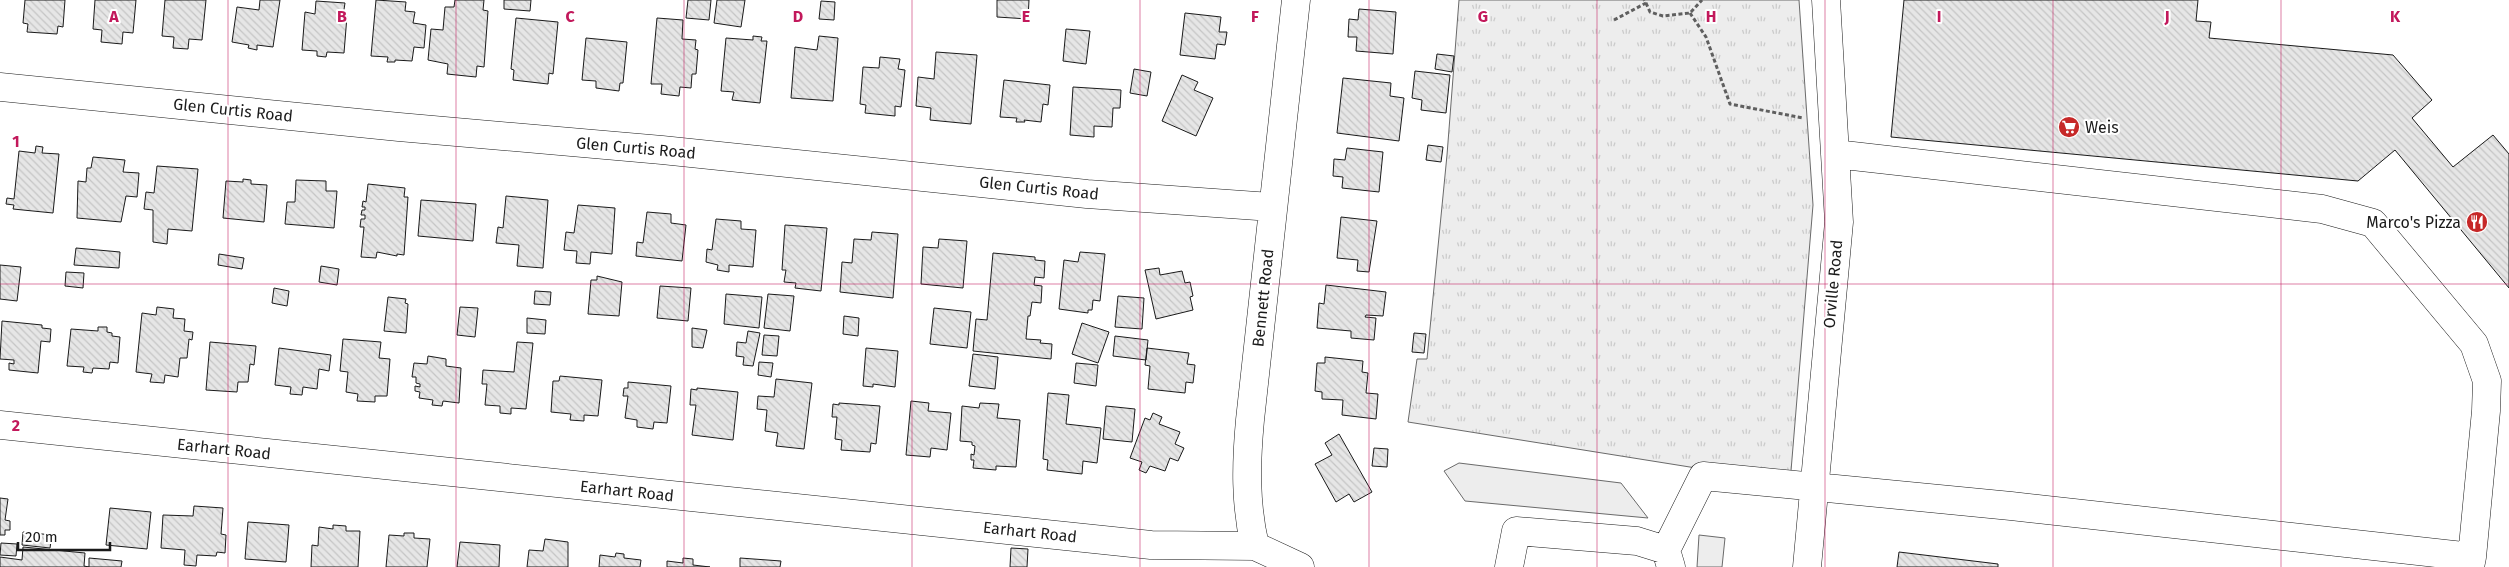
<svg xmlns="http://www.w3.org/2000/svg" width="2509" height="567" viewBox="0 0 2509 567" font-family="'Fira Sans',sans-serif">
	<defs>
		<pattern id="grass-tufts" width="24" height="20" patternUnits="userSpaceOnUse" patternTransform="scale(1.25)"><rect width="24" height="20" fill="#ededed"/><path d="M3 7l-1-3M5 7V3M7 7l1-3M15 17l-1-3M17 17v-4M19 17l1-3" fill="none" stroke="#cbcbcb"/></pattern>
		<pattern id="building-back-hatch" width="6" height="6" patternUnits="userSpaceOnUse" patternTransform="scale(1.25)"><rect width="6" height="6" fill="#e6e6e6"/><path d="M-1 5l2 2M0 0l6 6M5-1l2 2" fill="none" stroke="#c5c5c5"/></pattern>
	</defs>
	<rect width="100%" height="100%" fill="#fff"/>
	<path fill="url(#grass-tufts)" stroke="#6a6a6a" d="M1459,0H1799L1813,205L1790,483L1408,422L1417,359H1427L1447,155Z"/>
	<path fill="#ededed" stroke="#6a6a6a" d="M1459,463L1621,483L1648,518L1465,501L1444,471Z
		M1699,535L1725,538L1722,567H1697Z"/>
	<path fill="url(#building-back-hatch)" stroke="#1a1a1a" d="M25,0H65L63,27L58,26L57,34L27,32L28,24L23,23Z
		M95,0H136L133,33L123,32L122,44L101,42L102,30L93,29Z
		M165,0H206L202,40L189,39L188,49L173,48L174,37L162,36Z
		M260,0H280L273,47L257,45V50L248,48L249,45L232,42L237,7L259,10Z
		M376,0L406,2L405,11L415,12L413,23L426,25L424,48L414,47L412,61L395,60V62H387L388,57L371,56Z
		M455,0H484L483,10L488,11L484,67L477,66L476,77L447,74L448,64L428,60L431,29L443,30L445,7H454Z
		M504,0H531L530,11L504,9Z
		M688,0H711L709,20L686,18Z
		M717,0H745L741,27L714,23Z
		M997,0H1029L1028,19L997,17Z
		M1904,0H2198L2196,21L2211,22L2209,38L2393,55L2432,100L2412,118L2453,167L2493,135L2509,154V288L2395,150L2358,181L1891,137Z
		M316,1L345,3L343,16H347L344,53L327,52L326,57L317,56V51L302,50L305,12L315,14Z
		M821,1L835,2L834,20L819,19Z
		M1359,9L1396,12L1393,54L1356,51L1357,37H1348L1349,19L1358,20Z
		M1185,13L1221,17L1219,32H1227L1225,45L1217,44L1215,59L1180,55Z
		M516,18L558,22L553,74L549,73L548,84L513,80L514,70L511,69Z
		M657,18L683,20L682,39L696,40L695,49L698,50L696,74H692L691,88L680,87L679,96L661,94L662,84H651Z
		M1066,29L1090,31L1086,64L1063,61Z
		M753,36L762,37L761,41H767L760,103L732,100L734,92L721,91L726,38L753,40Z
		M819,36L838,38L833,101L791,98L795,47L817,50Z
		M586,38L627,42L623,83H620L619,91L596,88V81L582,80Z
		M936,52L977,55L971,124L930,120L931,108L916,106L918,77L934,79Z
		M1437,54L1454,56L1452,72L1435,69Z
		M880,57L900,59L898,69L905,70L901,107L895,106V116L865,113L866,105L860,104L863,67L879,68Z
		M1134,69L1151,72L1147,96L1130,93Z
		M1415,71L1450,75L1446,113L1421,110L1422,100L1412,98Z
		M1182,75L1198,82L1194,90L1213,98L1196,136L1162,121Z
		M1343,78L1391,83L1390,96L1404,98L1399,141L1337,133Z
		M1004,80L1050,85L1048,105L1043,104L1041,122L1024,120L1025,122H1016L1017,118L1000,117Z
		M1073,87L1121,90L1120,108H1113L1112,127L1094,126V137L1070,135Z
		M1428,145L1443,147L1441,162L1426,160Z
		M36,146L43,147L42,153L59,154L53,213L13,209L14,205L6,204L7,198L14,199L19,151L35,153Z
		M1347,148L1383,152L1379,192L1342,188L1343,177L1333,176L1334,159L1345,160Z
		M93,157L125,160L123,172L139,173L137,197L126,196L121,222L77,218L78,181L86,182L87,168H91Z
		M157,166L198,169L192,231L168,229L167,244L153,242V210L144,209L146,192L154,193Z
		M243,179L251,180V184L267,185L264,222L223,218L226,181L243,182Z
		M296,180L326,181V191H337L334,228L285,224L287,202H295Z
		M368,184L405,188L404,197H408L404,255L397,254V256L377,252L376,258L361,257L364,227H360L361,219H365V215H361L362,210H365V207H362L363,201L366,202Z
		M506,196L548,200L543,268L517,266L519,245L496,243L498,227L503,228Z
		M421,200L476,204L473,241L418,236Z
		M578,205L615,208L612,254L591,252L590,264L576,263L577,251L564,250L566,232L574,233Z
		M647,212L671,214V223L686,225L682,261L636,256L637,242L643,243Z
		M1341,217L1377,221L1369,272L1357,271L1358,260L1337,258Z
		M716,219L741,221V229L756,230L753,267L729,265V272L717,270L718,265L706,262L707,249L712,250Z
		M785,225L827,228L821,291L795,288L796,283L784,282L786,270H782Z
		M872,232L898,234L893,298L840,292L842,262L852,263L854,239L871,240Z
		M939,239L967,241L963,288L921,284L923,247L938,248Z
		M76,248L120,252L119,268L74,265Z
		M1080,252L1105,254L1100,301L1093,300L1092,310H1088V313L1059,309L1064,260L1078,262Z
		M993,253L1035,257V260L1045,261L1044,278L1035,277L1034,285L1042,286L1041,303L1032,302L1030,316H1028L1026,339L1041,340L1040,343L1052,344L1051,359L973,351L976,319L987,320Z
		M219,254L244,258L242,269L218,265Z
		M0,265L21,267L17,301L0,299Z
		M321,266L339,269L337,285L319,282Z
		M1159,268L1160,275L1182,271L1185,283L1190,282L1193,296L1190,297L1193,310L1156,319L1145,270Z
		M66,272L84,273L83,288L65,286Z
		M597,276L622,282L619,316L588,314L591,280H597Z
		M1326,285L1386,292L1383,316L1366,315L1365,317L1376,318L1374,340L1351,338V331L1317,328L1319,303L1324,304Z
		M660,286L691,288L688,321L657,318Z
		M274,288L289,291L287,306L272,303Z
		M535,291L551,292L550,305L534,304Z
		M726,294L762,297L759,328L724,324Z
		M768,294L794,296L790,331L764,328Z
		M1118,296L1144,298L1142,329L1115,327Z
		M388,297L406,299L405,303L408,304L406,333L384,331Z
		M157,307L174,309L173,318L185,319L184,331L193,332L192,340L189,339L187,358H180L178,377L165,375L164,383L150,382L152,374L136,372L142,313L156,315Z
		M460,307L478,308L475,337L457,335Z
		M934,308L971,312L967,348L930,344Z
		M844,316L859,318L858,336L843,334Z
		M527,318L546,320L545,334L527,333Z
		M2,321L42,325V328L51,329L50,342L41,341L38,373L9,370V363L14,364V360L0,359Z
		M1082,323L1109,332L1098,363L1072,354Z
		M98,327H107V332L112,333V336L120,337L118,363L110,362L109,369L93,368L92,373L83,372L84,367L67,366L71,329L98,331Z
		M692,328L707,330L703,348L692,347Z
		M748,331L760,333L753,366L743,365L744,357L736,356L737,342L746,343Z
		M1414,333L1426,334L1424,353L1412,352Z
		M764,335L779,336L777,356L762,355Z
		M1115,336L1148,340L1146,360L1113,356Z
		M343,339L381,342L379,358L390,359L387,396H375V402L357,401L358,394L346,392L348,372L340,371Z
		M210,342L256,346L254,365L250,364L248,382H238L237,392L206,390Z
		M517,342L533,343L526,409L511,408V414L500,413V406L485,405L487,384H482L483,370L514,372Z
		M279,348L331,355L329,371L319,369L317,389L303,387L302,395L290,394L291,387L275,385Z
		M866,348L898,351L895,387L873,384V387L863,386Z
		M1147,348L1189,353L1187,364L1195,365L1193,383L1186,382L1185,393L1148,389L1150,366L1145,365Z
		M973,354L998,357L995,389L969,386Z
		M428,356L446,359V366L461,368L459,403L443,401L442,406L432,405L433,400L419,398L420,392L415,391V386L420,387V384L416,383V377H412L414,363L427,364Z
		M1325,357L1363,361L1362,372L1368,373L1366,393L1378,394L1376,419L1342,415L1343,400L1322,399V392L1315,391L1317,363H1325Z
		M759,362L773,363L771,377L758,375Z
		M1076,363L1098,365L1096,386L1074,383Z
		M560,376L602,380L598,416L584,415V421L570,420L571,414L551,412L553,381H559Z
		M776,379L812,383L804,449L776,446L778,433L765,431L767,410L757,409L758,396L774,397Z
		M628,382L671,386L667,423L654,422L653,429L637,427V420L625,418L628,396H623L624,388H628Z
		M697,388L738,392L733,440L692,435L696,405H690L691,389L697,390Z
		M1048,393L1069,395L1066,424L1101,428L1097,463L1083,461L1082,474L1047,470L1048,460L1043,459Z
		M911,401L929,403L928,411L951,413L947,450L931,448L930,457L906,455Z
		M839,403L880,406L876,444L871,443L870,452L841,450L842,440L835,439L837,417H832L833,404L839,405Z
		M980,403L999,404L997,418L1020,420L1016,467L996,466V470L973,468L974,460H971V454L974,455L975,446L972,445V442L960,441L962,406L979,408Z
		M1106,406L1135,409L1132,442L1103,439Z
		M1153,413L1162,417L1159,424L1180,432L1175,444L1184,448L1178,461L1170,458L1165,471L1150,466L1146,473L1139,470L1142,462L1130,458L1145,418L1150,420Z
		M1339,434L1372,492L1354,502L1349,494L1336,502L1315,464L1332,455L1325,443Z
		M1374,448L1388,449L1387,467L1372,466Z
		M0,498L8,499L5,520L10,521V530H5V535H0Z
		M194,506L223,508L221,534L226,535L225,553L217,552L216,556L197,555L196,566L184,565L185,550L161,548L163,515L193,516Z
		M110,508L151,512L147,549L106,545Z
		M248,522L289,525L286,562L245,559Z
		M333,525L346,526V531H360L358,567H311L312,545L318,546L319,527L333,529Z
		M23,532L52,535L50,548L22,545Z
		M404,533H414V538L430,539L427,567H386L389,535L404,536Z
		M545,539L568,542V567H527L529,550L543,551Z
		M460,542L500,545L499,567H457Z
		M1,543L17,544L16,556L0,555Z
		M23,547L85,553L84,566L89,567V558L122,561L121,567H0V557L22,560Z
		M1011,548L1028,549L1027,567H1010Z
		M1899,552L1998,564V567H1897Z
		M616,553L624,554V558L641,560L640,567H599L600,555L615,557Z
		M683,558L693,559V565L710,567H667V561L683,563Z
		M740,558L781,561L780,567H740Z"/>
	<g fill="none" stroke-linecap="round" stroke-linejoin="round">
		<g stroke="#1a1a1a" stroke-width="29">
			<path id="minor" d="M1296,0L1250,420C1246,463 1245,504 1255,546L1300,567
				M0,87L399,127L662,150L1087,194L1272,207
				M1835,154L2322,209L2373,223L2474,344L2487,381L2486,411L2472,557
				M0,425L1151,545L1255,546
				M1509,567L1516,531L1637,541L1666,550
				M1671,567L1666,550L1703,476L2011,506L2472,557L2470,567
				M1807,567L1839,222L1826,0"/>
		</g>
		<path stroke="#5f5f5f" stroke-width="3" stroke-dasharray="4 2.5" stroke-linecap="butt" d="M1646,3L1650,12L1663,16L1690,13L1702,0
			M1690,13L1706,37L1730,104L1803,118
			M1614,20L1646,3L1644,0"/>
		<use href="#minor" stroke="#fff" stroke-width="28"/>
	</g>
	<path fill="none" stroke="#c2185b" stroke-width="1" stroke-opacity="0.55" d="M228,0V567M456,0V567M684,0V567M912,0V567M1140,0V567M1369,0V567M1597,0V567M1825,0V567M2053,0V567M2281,0V567M0,284H2509"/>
	<defs>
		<g id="supermarket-disc" transform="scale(1.125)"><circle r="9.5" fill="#c62828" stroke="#fff"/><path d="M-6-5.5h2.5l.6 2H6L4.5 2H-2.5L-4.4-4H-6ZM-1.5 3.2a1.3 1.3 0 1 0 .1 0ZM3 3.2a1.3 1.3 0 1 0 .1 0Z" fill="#fff"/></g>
		<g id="restaurant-disc" transform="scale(1.125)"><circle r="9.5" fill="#c62828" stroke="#fff"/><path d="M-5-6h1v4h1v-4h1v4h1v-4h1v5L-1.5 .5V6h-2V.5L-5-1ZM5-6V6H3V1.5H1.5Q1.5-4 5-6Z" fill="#fff"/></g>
	</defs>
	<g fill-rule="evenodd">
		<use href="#supermarket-disc" x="2069" y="127"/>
		<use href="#restaurant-disc" x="2477" y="222"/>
	</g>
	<g text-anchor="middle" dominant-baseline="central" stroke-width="4" stroke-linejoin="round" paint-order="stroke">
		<g font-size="16" fill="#1a1a1a" stroke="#fff">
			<text transform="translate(233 110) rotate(6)">Glen Curtis Road</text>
			<text transform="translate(636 148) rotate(5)">Glen Curtis Road</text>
			<text transform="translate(1039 188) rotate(6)">Glen Curtis Road</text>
			<text transform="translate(1833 284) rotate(-85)">Orville Road</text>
			<text transform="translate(1263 298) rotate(-84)">Bennett Road</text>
			<text transform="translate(224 449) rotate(6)">Earhart Road</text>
			<text transform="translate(627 491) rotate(6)">Earhart Road</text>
			<text transform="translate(1030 532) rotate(6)">Earhart Road</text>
		</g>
		<g font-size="16" fill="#1a1a1a" stroke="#fff" text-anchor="start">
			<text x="2085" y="127">Weis</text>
			<text x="2461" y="222" text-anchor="end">Marco's Pizza</text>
		</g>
	</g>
	<g font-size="16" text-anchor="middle" font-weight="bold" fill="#c2185b" stroke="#fff" stroke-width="4" stroke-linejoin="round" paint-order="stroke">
		<text x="114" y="22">A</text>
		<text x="342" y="22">B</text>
		<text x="570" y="22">C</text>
		<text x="798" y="22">D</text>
		<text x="1026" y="22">E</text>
		<text x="1255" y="22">F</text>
		<text x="1483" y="22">G</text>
		<text x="1711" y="22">H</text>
		<text x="1939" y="22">I</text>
		<text x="2167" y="22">J</text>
		<text x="2395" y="22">K</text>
		<text x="16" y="147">1</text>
		<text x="16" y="431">2</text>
	</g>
	<path d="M18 542v8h92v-8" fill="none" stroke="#1a1a1a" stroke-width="2.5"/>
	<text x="25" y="542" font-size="15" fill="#1a1a1a" stroke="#ffffff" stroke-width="4" paint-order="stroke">20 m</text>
</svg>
